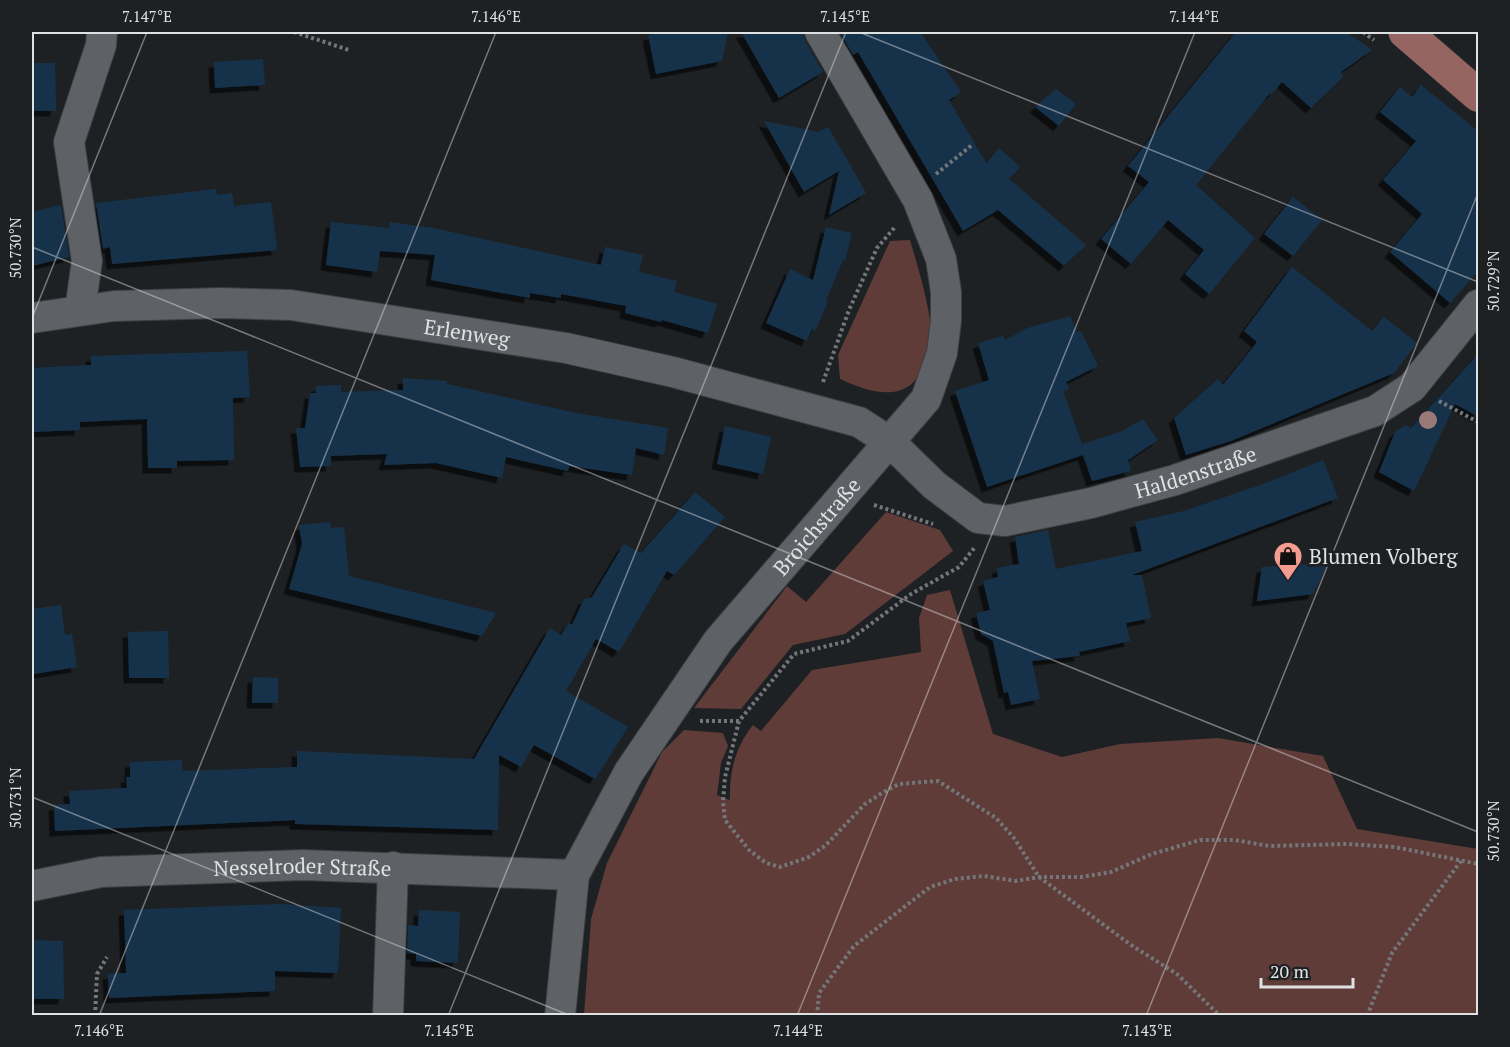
<svg xmlns="http://www.w3.org/2000/svg" width="1510" height="1047" viewBox="0 0 1510 1047" font-family="'PT Serif',serif">
	<defs>
		<filter id="shadow"><feDropShadow dx="-5.5" dy="5.5" stdDeviation="0" flood-color="#0009"/></filter>
	</defs>
	<rect width="100%" height="100%" fill="#1e2124"/>
	<path fill="#5f3c37" d="M910,240C919,271 929,303 932,335C933,343 928,354 925,362C911,405 872,394 840,379L838,355L890,241Z
		M886,512L940,530L953,551L845,634L793,645L741,709L694,708L787,586L806,602Z
		M950,590L993,734L1062,757L1120,744L1218,738L1323,756L1357,829L1478,849V1015H584L591,919L607,863L662,752L684,730L723,733L728,746L721,763L717,795L730,800C729,773 735,747 753,725L761,731L812,670L921,652L919,618L927,595Z"/>
	<path fill="#17334b" filter="url(#shadow)" d="M666,32H728L722,61L656,74L648,35Z
		M741,32H803L805,41L823,72L779,98Z
		M840,32H920L961,92L949,100L986,163L999,148L1020,167L1009,179L1086,245L1064,266L998,210L963,231L858,52L853,55Z
		M1236,32H1346L1372,50L1341,72L1343,77L1311,108L1282,82L1271,95L1270,93L1196,185L1255,238L1209,294L1185,274L1204,250L1168,220L1131,264L1101,239L1149,182L1128,166Z
		M263,59L265,85L215,88L214,62Z
		M32,63H55L56,111H32Z
		M1421,85L1479,132V270L1450,303L1390,252L1422,214L1383,180L1416,141L1380,112L1400,87L1412,97Z
		M1056,89L1076,104L1059,126L1035,107Z
		M764,121L818,132L828,127L866,193L829,215L839,171L804,192Z
		M216,189L217,195L232,193L234,206L271,202L277,250L112,264L110,247L103,249L96,203Z
		M1293,197L1322,220L1293,256L1264,234Z
		M61,205L69,257L32,266V212Z
		M331,222L389,228L390,222L433,228L601,265L605,247L643,255L639,272L677,281L674,292L717,304L708,333L662,320L661,322L625,313L626,306L561,294V298L530,293V298L431,280L435,255L380,251L377,272L326,265Z
		M826,227L852,233L845,261L843,260L826,300L828,302L815,331L812,329L807,341L766,323L790,269L813,280Z
		M1292,267L1372,331L1384,317L1417,343L1394,373L1231,441L1186,455L1174,418L1218,379L1223,385L1257,342L1244,331Z
		M1070,316L1077,332L1081,331L1098,366L1066,382L1069,389L1063,391L1082,444L1120,432L1143,419L1158,440L1128,460L1131,471L1092,481L1083,455L987,487L955,391L989,380L978,343L1003,336L1005,340L1028,328Z
		M247,351L250,397L233,398L234,460L177,461V468H148L147,419L80,422V430L32,432V368L91,365V356Z
		M1479,353V417L1455,404L1414,491L1379,472L1395,432L1405,425L1411,428Z
		M403,378L447,381V384L576,413L668,428L664,455L636,448L632,475L569,466L568,471L506,457L502,478L436,463L384,465L387,454L331,456V466L300,467L296,428H305L310,393H316V386L341,385V392L403,390Z
		M725,426L771,437L763,474L717,464Z
		M1323,460L1338,498L1132,575H1142L1151,618L1126,623L1130,641L1079,652L1080,656L1032,661L1040,699L1011,705L1008,692L1004,693L993,641L981,634L976,613L990,610L983,581L998,577L997,568L1019,564L1015,537L1048,530L1056,569L1142,551L1135,522L1184,511L1266,483Z
		M695,492L725,517L674,575L667,571L619,652L596,639L566,691L628,727L595,779L534,745L521,767L499,755L498,830L295,824V820L55,831L54,805L70,804L69,791L127,788L126,777H130V762L182,760V771L297,767V751L474,759L550,628L561,635L569,623L572,625L584,599L592,597L624,544L641,553Z
		M330,522L331,528L344,527L349,576L496,613L482,636L289,589L302,544L299,525Z
		M1328,563L1313,594L1257,601L1262,567Z
		M61,605L65,635L72,634L77,667L34,674L32,609Z
		M168,631L169,678H129L128,632Z
		M253,677L278,678V703H252Z
		M278,904L341,908L338,973L275,971V991L109,998L108,974L126,973L124,910Z
		M419,910L460,912L458,963L416,961V954L407,953L408,925L418,926Z
		M32,940L63,941L64,999H32Z"/>
	<g fill="none" stroke-linecap="round" stroke-linejoin="round">
		<g stroke="#3c3e40" stroke-width="32">
			<g id="minor">
				<path d="M80,310L87,261L69,142L101,45L102,32"/>
				<path id="s1" d="M32,318L114,306L221,303L291,305L566,348L673,372L859,422L890,442L934,485L978,518L1005,521L1091,503L1175,480L1375,411L1412,387L1478,305"/>
				<path id="s2" d="M32,886L101,872L303,865L574,875"/>
				<path d="M388,1016L393,867"/>
				<path id="s3" d="M560,1016L574,875L629,772L718,641L926,399L942,353L946,321V292L941,259L918,200L820,32"/>
			</g>
		</g>
		<g stroke="#3c3e40" stroke-width="34">
			<path id="major" d="M1405,32L1478,95"/>
		</g>
		<path stroke="#747679" stroke-width="4" stroke-dasharray="3 3" stroke-linecap="butt" d="M294,32L349,50
			M1363,32L1374,40
			M936,174L972,145
			M823,382L849,310L877,248L895,227
			M1439,401L1478,422
			M874,505L933,524
			M700,721H739L794,654L848,641L911,594L959,567L975,547
			M739,721L725,777L723,802L725,820L749,850L766,863L780,867L809,857L826,845L865,804L882,793L899,784L938,781L996,818L1014,838L1039,877L1131,945L1177,974L1220,1016
			M95,1016L97,974L107,957
			M817,1016L819,993L854,946L930,887L955,879L984,876L1016,881L1039,877H1081L1111,872L1152,854L1200,840H1234L1269,846L1347,844L1395,847L1478,864
			M1367,1016L1392,953L1461,861"/>
		<use href="#minor" stroke="#5e6165" stroke-width="30"/>
		<use href="#major" stroke="#966561" stroke-width="33"/>
	</g>
	<circle fill="#997a77" cx="1428" cy="420" r="9"/>
	<path fill="none" stroke="#dfe1e3" stroke-width="1.5" stroke-opacity="0.45" d="M859,32L1478,282M32,247L1478,832M32,318L147,32M32,797L571,1016M99,1016L496,32M448,1016L846,32M797,1016L1195,32M1146,1016L1478,193"/>
	<defs>
		<g id="shop-pin" transform="scale(1.5)"><path d="M0 17L-7.5 6A9.5 9.5 0 1 1 7.5 6Z" fill="#f59c90" stroke="#1e2124"/><path d="M-5-2.5h2.3a2.7 3.5 0 0 1 5.4 0H5L5.5 6h-11ZM-1.5-2.5h3a1.5 2.3 0 0 0-3 0Z" fill="#111"/></g>
	</defs>
	<g fill-rule="evenodd">
		<use href="#shop-pin" x="1288" y="556"/>
	</g>
	<g text-anchor="middle" dominant-baseline="central" stroke-width="6" stroke-linejoin="round" paint-order="stroke">
		<g font-size="21" fill="#dfe1e3" stroke="#1e2124">
			<text stroke="none"><textPath href="#s1" startOffset="438">Erlenweg</textPath></text>
			<text stroke="none"><textPath href="#s1" startOffset="1218">Haldenstraße</textPath></text>
			<text stroke="none"><textPath href="#s3" startOffset="568">Broichstraße</textPath></text>
			<text stroke="none"><textPath href="#s2" startOffset="272">Nesselroder Straße</textPath></text>
		</g>
		<g font-size="21" fill="#dfe1e3" stroke="#1e2124" text-anchor="start">
			<text x="1309" y="556">Blumen Volberg</text>
		</g>
	</g>
	<rect width="1510" height="1047" fill="none" stroke="#1e2124" stroke-width="66"/>
	<path d="M1261 978v9h92v-9" fill="none" stroke="#dfe1e3" stroke-width="3"/>
	<text x="1270" y="978" font-size="18" fill="#dfe1e3" stroke="#1e2124" stroke-width="4.5" paint-order="stroke">20 m</text>
	<rect x="33" y="33" width="1444" height="981" fill="none" stroke="#dfe1e3" stroke-width="2"/>
	<g font-size="15" text-anchor="middle" fill="#dfe1e3">
		<text x="147" y="22">7.147°E</text>
		<text x="496" y="22">7.146°E</text>
		<text x="845" y="22">7.145°E</text>
		<text x="1194" y="22">7.144°E</text>
		<text transform="translate(16 248) rotate(-90)" y="5">50.730°N</text>
		<text transform="translate(1494 281) rotate(-90)" y="5">50.729°N</text>
		<text transform="translate(16 798) rotate(-90)" y="5">50.731°N</text>
		<text transform="translate(1494 831) rotate(-90)" y="5">50.730°N</text>
		<text x="99" y="1036">7.146°E</text>
		<text x="449" y="1036">7.145°E</text>
		<text x="798" y="1036">7.144°E</text>
		<text x="1147" y="1036">7.143°E</text>
	</g>
</svg>
